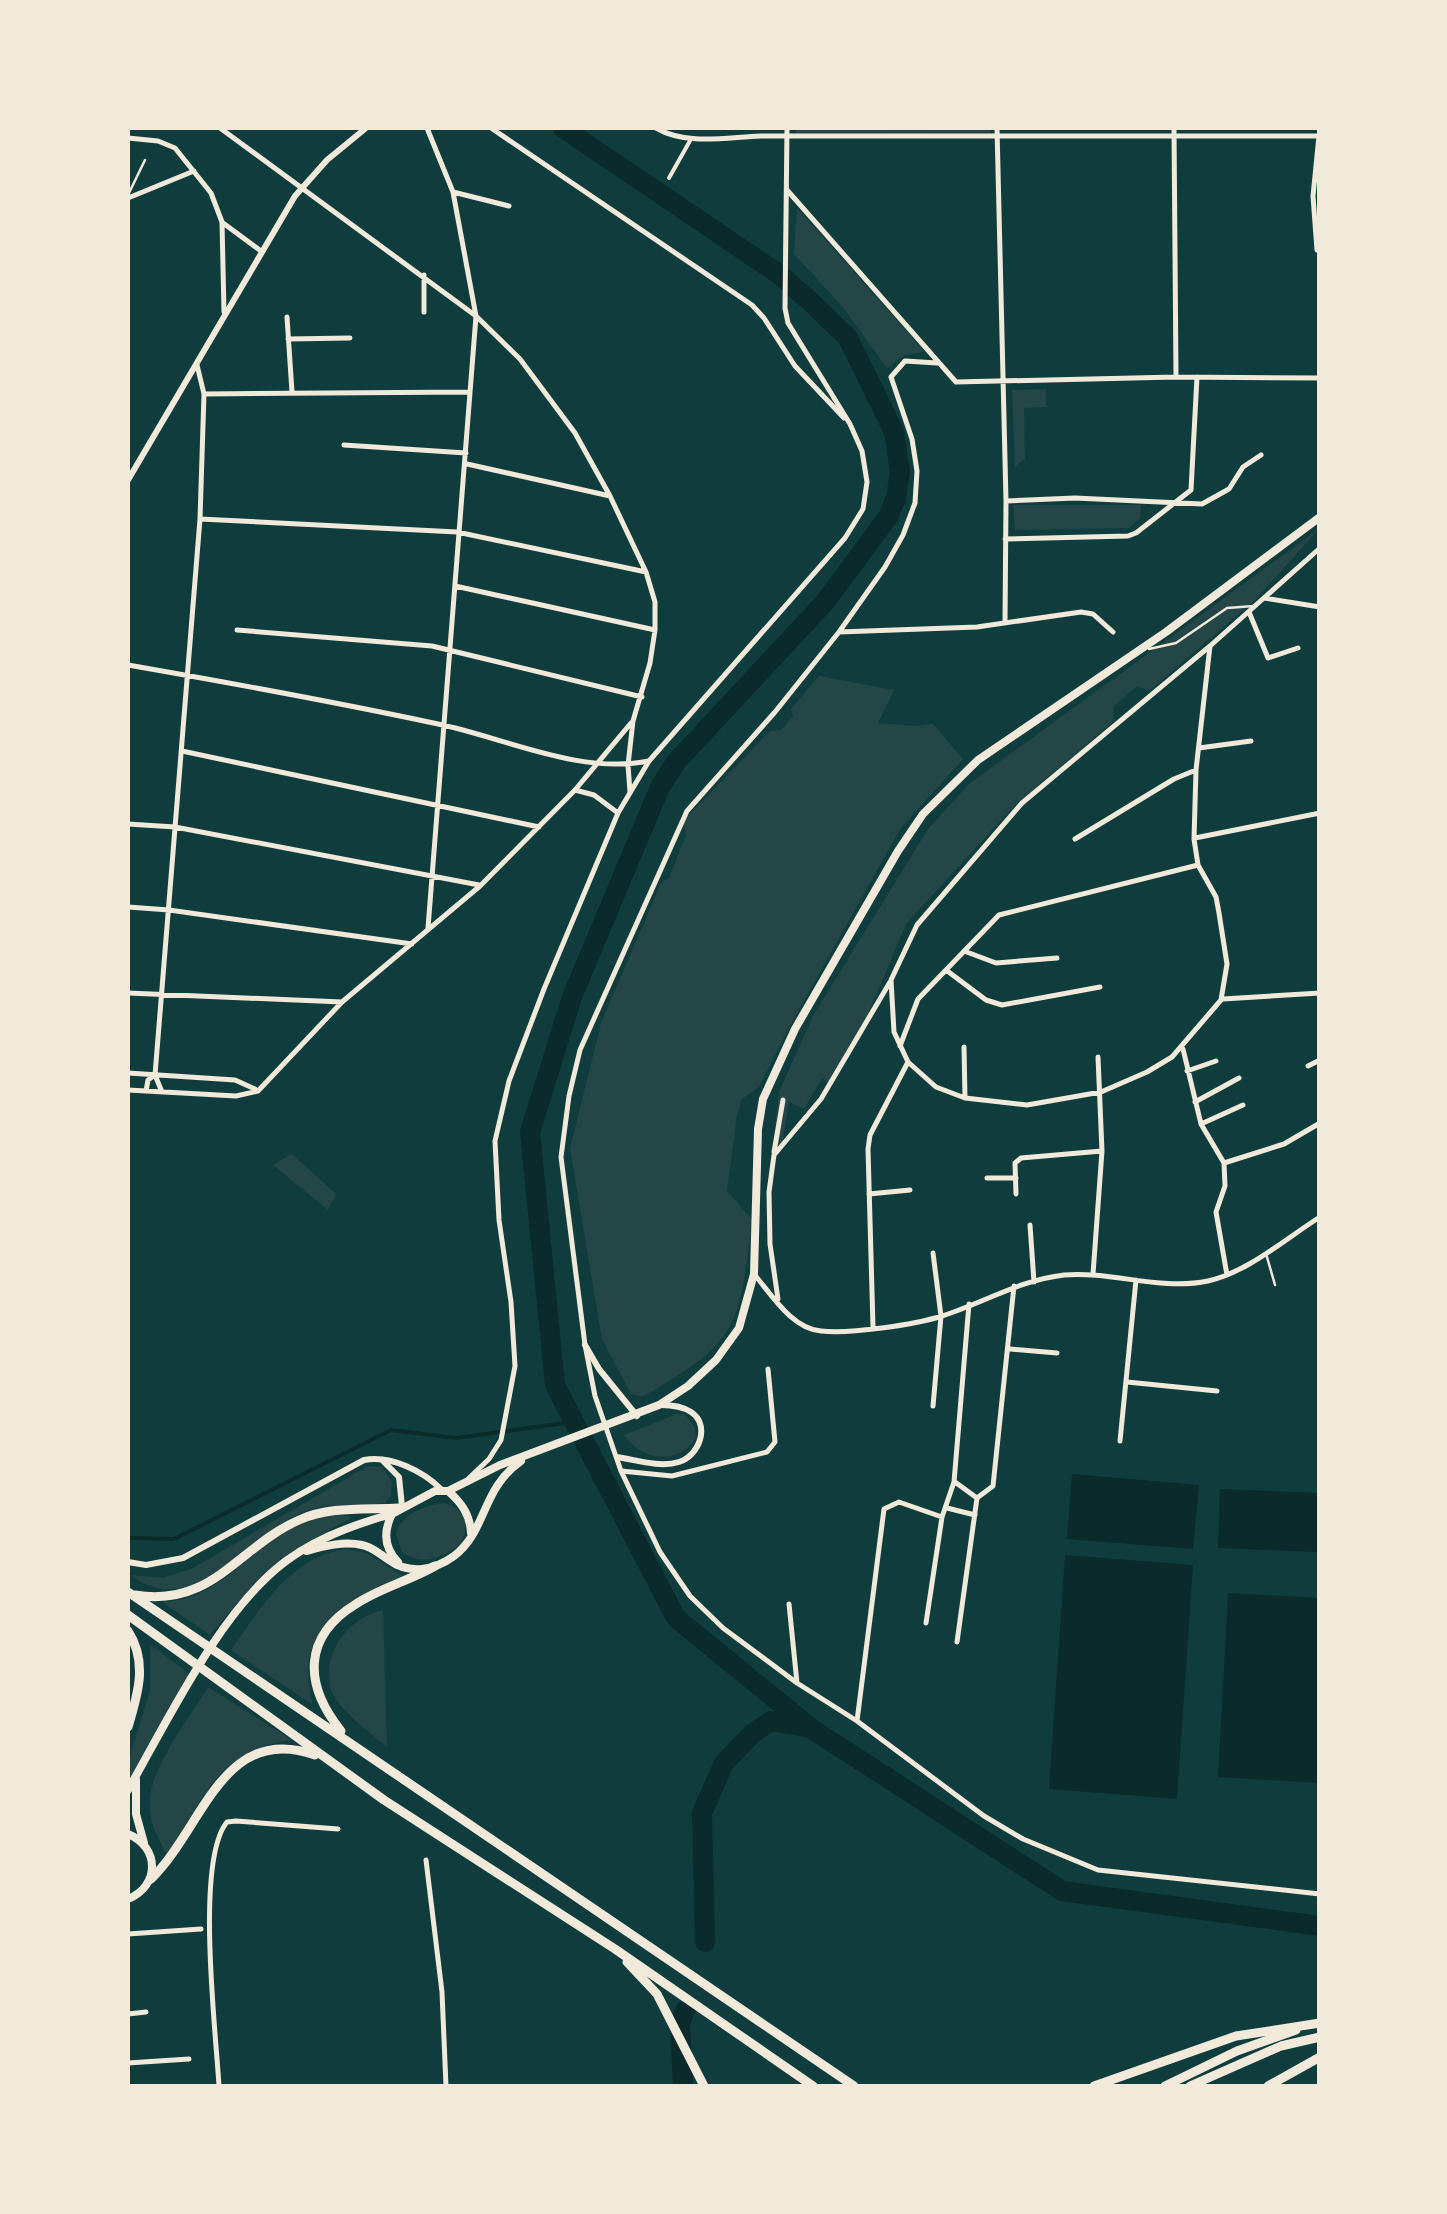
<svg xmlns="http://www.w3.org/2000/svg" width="1447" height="2214" viewBox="0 0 1447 2214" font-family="'Nunito Sans',sans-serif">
	<rect width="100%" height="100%" fill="#0f3d3e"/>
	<path fill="#244646" d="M795,128H991L990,133L796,134Z
		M797,208L924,351L903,356L887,368L842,306L794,254Z
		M1046,389V407L1024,408L1025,458L1015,467L1012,390Z
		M1013,505H1141L1140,518L1129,528L1015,530Z
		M1319,529L1255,600L1149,691L1137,686L1114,706L1113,722L1018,802L906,924L864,1024L832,1084L822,1078L804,1109L789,1102L782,1145L771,1165L779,1092L814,1014L928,829L969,784Z
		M819,676L894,690L878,723L913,726L933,724L963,759L900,829L790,1026L759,1087L742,1099L737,1115L727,1191L752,1220C739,1328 739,1342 642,1397L631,1394L602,1339L570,1149L601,1023L661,883L669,878L686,835L683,821L770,731L781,730L793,716L791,709Z
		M292,1154L336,1194L328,1210L273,1165Z
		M677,1414H685L695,1428L696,1438C678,1466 642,1461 624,1435Z
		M368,1466L382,1467L392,1482L391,1496L385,1503C356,1508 327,1501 300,1513C247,1537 191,1623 131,1575L163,1578L193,1568Z
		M445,1503C466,1511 471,1525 460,1544C442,1558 422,1566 402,1552L396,1534C402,1513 425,1505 445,1503Z
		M339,1515L353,1517C293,1549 253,1582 210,1635L162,1602C226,1600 252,1539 307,1520C317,1517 328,1516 339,1515Z
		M346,1549L366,1553L405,1577C347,1605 291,1626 313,1705L231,1650C260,1609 291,1556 346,1549Z
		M383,1610L387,1747C372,1734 336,1708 331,1689C321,1652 349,1618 383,1610Z
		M150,1644L191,1675L128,1782V1762L150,1691Z
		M208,1687L292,1740C218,1749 204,1798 167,1855C160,1841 151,1826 150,1810C145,1773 189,1719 208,1687Z"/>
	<path fill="#0a2a2b" d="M1072,1474L1199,1485L1193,1549L1067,1539Z
		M1220,1489L1319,1493V1552L1218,1548Z
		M1065,1555L1193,1565L1177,1799L1049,1789Z
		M1228,1593L1319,1598V1783L1218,1777Z"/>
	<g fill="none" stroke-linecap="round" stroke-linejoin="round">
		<path stroke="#0a2a2b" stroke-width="4" d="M128,1538L174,1539L391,1430L456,1438L573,1422"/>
		<path stroke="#0a2a2b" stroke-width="20" d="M563,128L780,275L812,303L848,338L894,432L900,472L896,498L888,517L825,602L676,762L660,787L572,997L530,1132L555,1385L676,1618L812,1729L1062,1891L1320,1926
			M705,1942L702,1813L724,1763L753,1733L771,1721L805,1727
			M683,2086L680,2023L685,2011"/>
		<path stroke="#f1e9da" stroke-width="2.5" d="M128,195L145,160
			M1149,649L1176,643L1227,608L1254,606
			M1267,1257L1275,1285"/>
		<path stroke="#f1e9da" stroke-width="4" d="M669,178L691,139"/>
		<path stroke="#f1e9da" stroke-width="5" d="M220,128L476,316L520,359L575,433L610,496L646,572L655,602V630L650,663L633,721L628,765L630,792
			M427,128L453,192L476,316L428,928
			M491,128L752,305L764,318L795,366L844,418
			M997,128L1006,501L1005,623
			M1174,128L1176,377
			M787,190L956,382L1176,377L1320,378
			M453,192L509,206
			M1317,250L1313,196L1319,136
			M424,275V312
			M287,317L292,392
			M288,339L350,338
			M937,363L905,361L891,377L912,439L917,471L915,503L903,535L885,567L839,632L775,712L687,811L580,1050L569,1096L561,1157L585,1345L595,1396L621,1471L660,1552L690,1596L723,1628L797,1683L857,1721L984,1816L1023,1839L1098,1870L1320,1894
			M204,394L470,392
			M344,445L466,453
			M467,464L610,496
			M1006,501L1075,498L1202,504L1229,489L1243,467L1261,455
			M200,519L457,532L646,572
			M1005,539L1128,536L1136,533L1191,490L1197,377
			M455,586L655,630
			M1264,598L1320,607
			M1249,612L1268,658L1298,648
			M237,630L432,646L642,697
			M839,632L977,627L1081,612L1093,614L1113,632
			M1210,646L1196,770L1194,839L1198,865L1216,897L1219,913L1227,964L1221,1000L1172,1057L1147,1072L1101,1092L1027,1105L965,1098L936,1087L908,1062L894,1032L891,980L917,925L1022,803L1210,646L1320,548
			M128,665C231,683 335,702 438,724C506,738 579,775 649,761
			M1199,748L1251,741
			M182,751L539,827
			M128,824L175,827L479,885
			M1195,838L1320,813
			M1075,839L1174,779L1196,770
			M128,907L169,910L412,944
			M964,951L996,963L1057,958
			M946,970L986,1000L1002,1005L1100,987
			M128,993L342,1002
			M1223,999L1320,993
			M900,1046L918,999L999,915L1198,865
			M964,1047L965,1098
			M1183,1049L1201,1124L1224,1163L1225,1186L1216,1212L1227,1275
			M1308,1066L1320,1060
			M1187,1071L1216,1061
			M128,1073L235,1080L255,1089
			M155,1075L162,1092
			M128,1090L236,1096L258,1091L342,1002L480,886L575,790L631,723
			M146,1091L148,1080L155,1075L200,519L204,394L197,365
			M1195,1102L1239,1078
			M1201,1124L1243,1105
			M774,1152L783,1100
			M1224,1163L1284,1144L1320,1123
			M987,1178H1016
			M869,1194L910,1190
			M1016,1194L1015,1163L1021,1158L1102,1151
			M1030,1225L1034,1282
			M754,1274C771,1294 792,1329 821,1331C850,1334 914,1325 942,1316C983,1303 1020,1280 1064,1275C1112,1271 1160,1291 1208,1281C1248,1272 1285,1239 1320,1217
			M1093,1274L1102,1151L1098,1057
			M778,1299L770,1244L769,1192L774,1155L821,1099L890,982
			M873,1327L868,1149L870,1135L908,1062
			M1010,1349L1057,1353
			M1127,1382L1217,1391
			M933,1406L941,1316L933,1253
			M1120,1441L1136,1280
			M621,1471L672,1476L767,1452L775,1442L768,1369
			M955,1482L977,1498L957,1642
			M977,1498L993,1486L1014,1286
			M947,1508L975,1515
			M789,1604L797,1683
			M926,1623L942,1517L954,1482L969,1304
			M857,1721L884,1509L899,1502L942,1517
			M426,1860L442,1992L446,2086
			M128,1934L201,1929
			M128,2014L146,2012
			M128,2063L189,2059
			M219,2086C216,2032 195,1861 227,1822L236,1821L338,1829"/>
		<path stroke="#f1e9da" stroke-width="5" d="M656,128C687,146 727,137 761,136H1320
			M128,138L158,141L175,148L211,193L222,222L224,312
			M128,198L194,171
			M223,223L261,251
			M575,790L594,795L618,813
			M469,1478L489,1459L501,1440L515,1366L511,1302L499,1220L495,1141L509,1081L544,989L618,813L649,761L845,538L863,509L867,482L862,451L850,424L788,323L785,308L787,128"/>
		<path stroke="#f1e9da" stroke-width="6" d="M128,480L295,196L327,160L366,128
			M585,1345L599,1369L637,1416
			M617,1457C636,1460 660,1468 679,1462C699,1456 711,1425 691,1412C682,1406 671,1405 661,1405
			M383,1461L399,1477L402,1506
			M128,1562L146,1565L183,1558L364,1460C391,1455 423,1471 442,1490"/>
		<path stroke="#f1e9da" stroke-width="8" d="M448,1491L500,1465L659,1405L688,1386L716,1360L739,1328L754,1274L758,1129L763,1099L795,1029L898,851L923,814L978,760L1166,632L1320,517
			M307,1551C324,1546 344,1541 362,1545C373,1547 379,1554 389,1560C409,1575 435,1570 454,1556C487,1531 481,1489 521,1461
			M398,1562C384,1548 383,1532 392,1514L435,1491H448C462,1503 470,1515 471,1533
			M136,1779V1814L144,1843
			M128,1790C168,1720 221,1609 286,1561C317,1538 355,1524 392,1514
			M128,1834C160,1847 160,1886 128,1899"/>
		<path stroke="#f1e9da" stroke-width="9" d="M128,1592L854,2086
			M135,1595C212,1608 238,1547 299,1520C330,1506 365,1510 399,1508
			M128,1615L384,1800L615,1949L813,2086
			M128,1631C148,1662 138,1694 128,1727
			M341,1731C304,1685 302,1637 356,1604C380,1588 409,1581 435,1566
			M151,1879C203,1829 222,1722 315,1755
			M627,1962L657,1994L704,2086
			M1094,2086L1236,2036L1320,2023
			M1165,2086L1237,2051L1296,2030
			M1190,2086L1281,2046L1320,2037
			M1268,2086L1320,2057"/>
	</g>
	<rect width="1447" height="2214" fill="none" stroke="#f1e9da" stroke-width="260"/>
</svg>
